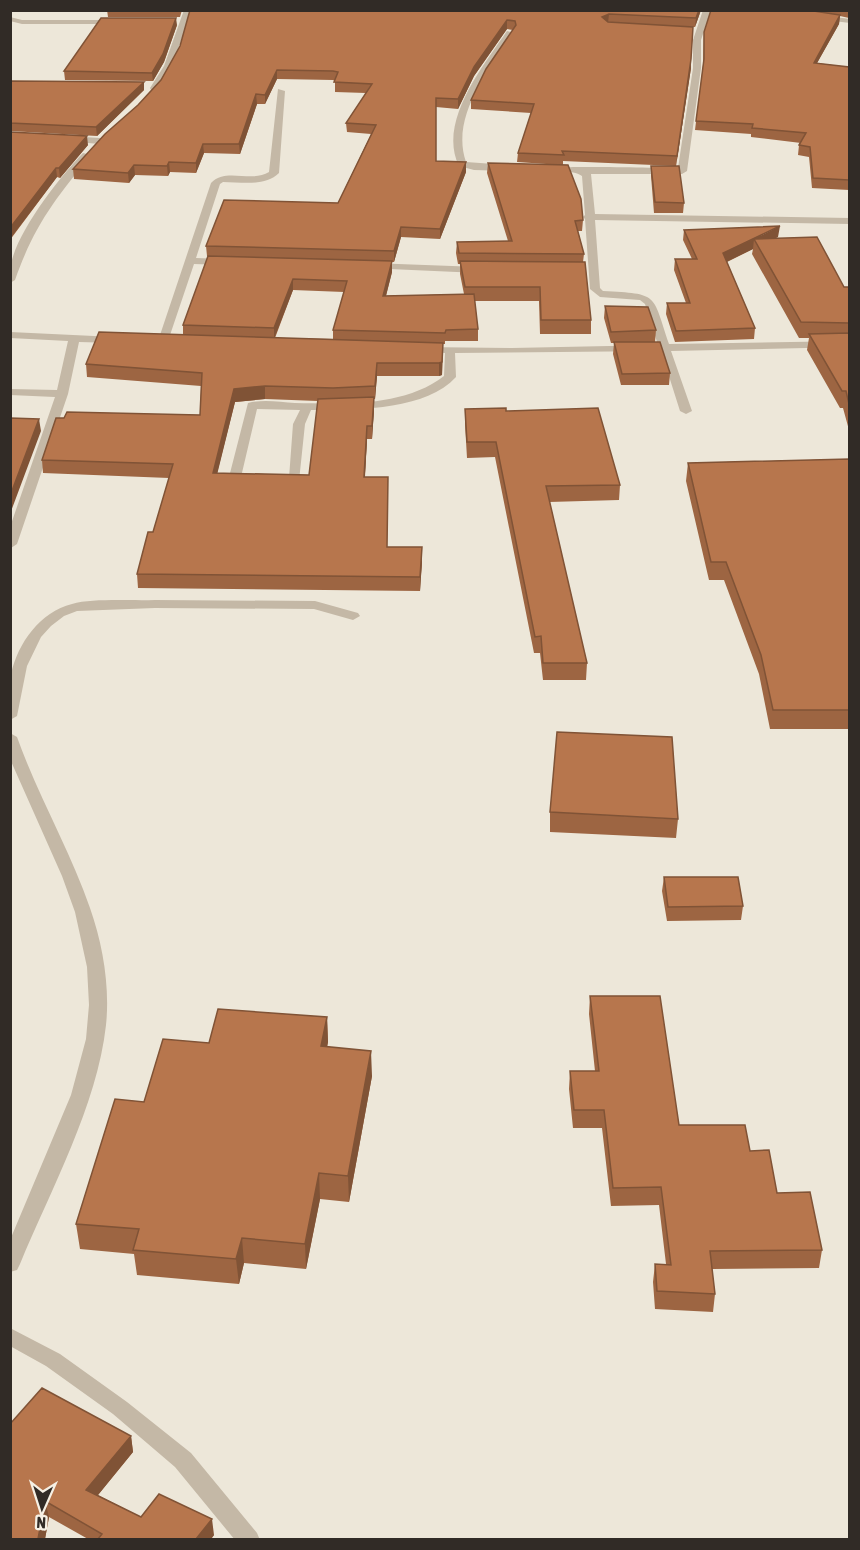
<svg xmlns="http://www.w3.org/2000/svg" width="860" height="1550" viewBox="0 0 860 1550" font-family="'Asap Condensed',sans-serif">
	<rect width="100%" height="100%" fill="#ede7d9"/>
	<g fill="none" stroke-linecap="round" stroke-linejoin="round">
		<path fill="#c4b8a6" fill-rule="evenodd" d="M184,10H192L172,66L157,90H151L150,88L164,66Z
			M703,10H711L701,40V68L687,171L682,174H591L595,214L850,218V224L595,220L600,288L603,291C659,294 652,293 669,344L850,341V347L671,351L692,411L686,414L680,411L661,351L455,353L456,377C425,411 354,410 311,410L305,424L299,481L295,482L289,478L293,424L300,410L257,409L241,477L239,480H231L229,477L248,403C263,399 280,402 295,403C344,404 404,407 444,376L445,353L420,351V347L512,348L658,345L645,304L640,300L600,297L590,289L585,219L583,217L585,215L582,176C571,168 556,175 545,169C552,165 660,168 678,168L693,68V40Z
			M820,15L850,19V23L817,19V15Z
			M10,17L22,20H118L122,22L118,24H22L10,21Z
			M507,31L514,33C490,68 450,116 466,162L508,165L513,168L508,171L474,170L459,166C437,122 484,65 507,31Z
			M278,89L285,91L279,173C265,187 241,182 223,182L220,184L196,258L224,259L229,262L224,265L194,264L168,341L167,343H159L158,341L211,183C225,167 252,183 269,172Z
			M67,136L100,138L104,141L100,144L64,141V137Z
			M83,153L91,155C55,199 34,226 15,280L10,283C10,277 9,270 11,264C18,230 59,178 83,153Z
			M371,263L479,267L484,270L479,273L367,268V264Z
			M10,332L115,337L120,340L115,343L79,342L68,394L17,544L11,548L10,527L55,397L10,395V389L57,390L68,341L10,338Z
			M155,600L315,601L358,613L360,616L353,620L314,609L155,608L77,611L64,616L51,626L41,637L27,666L17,716L10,720C10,705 8,688 11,674C18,643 40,612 72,604C93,598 131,601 155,600Z
			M10,733L17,737C38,796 70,850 90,908C103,945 110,987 106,1025C97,1106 51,1189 20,1264L17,1270L10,1272V1240L71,1095L86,1039L89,1005L87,967L75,912L62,876L10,759Z
			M10,1328L60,1354L127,1402L191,1453L257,1533L260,1540H235L175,1467L113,1414L46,1366L10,1346Z"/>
	</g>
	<path fill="#9d6542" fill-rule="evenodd" d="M107,10H182L180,17H108Z
		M190,10H701L695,27L634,24L691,68L676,166L563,161V165L583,220L582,231H578L584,254L583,262L591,320V334H540L539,301H474L478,329V341H445V344H443L442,375L439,376H377L375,399H374V410L372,439H367L365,477H388L387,547L422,561L420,591L138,588L137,574L153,532L169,478L43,473L42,460L200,415L201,386L87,377L86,364L183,335V325L208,256H207L206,246L338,203L371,134L347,132L346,123L366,93L335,92V81L333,80L277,79L265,104H257L240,154L204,153L196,173L170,172L168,176L135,175L129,183L74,179L73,169L138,105L161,80L180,46ZM507,29L513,30L471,100V109L531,113L518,153L517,162L561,165L488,163L487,173L508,241L457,242L456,253L458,264H460V274L464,294L386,296L392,272V262H394L401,237L440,239L466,172V162L436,161V107L458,109L474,76ZM293,290L344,292L333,330V339L275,338ZM265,399L318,401L309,475L217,473L235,402Z
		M711,10H849V18L840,16L839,24L817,63L849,67V190L812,188L809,157L798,155L799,145L801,143L751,137V134L695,130L703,65L704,32Z
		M177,25L164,62L153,81L65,80L64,71Z
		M10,81L144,82V90L97,136L10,131Z
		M10,132L88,145L60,178L57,177L10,240Z
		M651,166L684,203L683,213H654L651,176Z
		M684,230L778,237L775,238L844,287H849V430L843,408H840L807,350L809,338H799L752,254L753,249L727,262L755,328L754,339L675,342L666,314L667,303H686L674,270L675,259H692L683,240Z
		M605,306L656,330L655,342L670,373L669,385H621L613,354L614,343H611L604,318Z
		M465,409L506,411L620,485L619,500L549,502L587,663L586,680H543L540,653H534L495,457L467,458L465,424Z
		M849,459V729H770L759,674L724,580H709L686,481L688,463Z
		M550,812L678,819L676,838L550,832Z
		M664,877L743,906L741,920L667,921L662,891Z
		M590,996L679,1125L750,1151L777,1193L822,1250L819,1268L712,1269L715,1294L713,1312L655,1309L653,1282L655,1264H666L659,1205L611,1206L602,1128H573L569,1089L570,1071H595L589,1014Z
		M327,1017L328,1042L327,1047L372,1076L349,1202L320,1199L306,1269L244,1263L239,1284L137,1275L134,1254L80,1249L76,1224L144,1102L209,1043Z
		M10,1423L131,1436L133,1452L98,1495L141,1517L214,1535L211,1539H88L49,1517L45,1539H10Z"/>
	<path fill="#805336" d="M699,10H701L695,27L696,18Z
		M609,14L608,23L602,17Z
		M840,15L839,24L812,72L814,63Z
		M176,18L177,25L164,62L153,81L152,73Z
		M507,20V29L474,76L458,109V99L474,67Z
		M691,59V68L676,166L677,156Z
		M277,70V79L265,104V95Z
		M144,82V90L97,136L96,127Z
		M256,94L257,104L240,154L239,144Z
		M87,136L88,145L60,178L59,168Z
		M203,144L204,153L196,173V163Z
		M169,162L170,172L168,176L167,166Z
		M466,162V172L440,239V229Z
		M134,165L135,175L129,183L128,173Z
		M56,168L57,177L10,239V228Z
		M780,226L778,237L758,246L754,239Z
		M401,227V237L394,262V251Z
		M754,239L753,249L722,264L723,253Z
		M392,261V272L383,307V296Z
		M293,279V290L274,339V328Z
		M443,343L442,375L439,376V363Z
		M377,363V376L375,399V386Z
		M265,386V399L235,402L214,487L213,473L234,389Z
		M374,397V410L372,439V426Z
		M39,419L41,431L10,514V496Z
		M367,426V439L364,491V477Z
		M422,547V561L420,591V577Z
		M327,1017L328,1042L322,1071L321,1046Z
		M371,1051L372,1076L349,1202L348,1176Z
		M319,1173L320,1199L306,1269L305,1244Z
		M242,1238L244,1263L239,1284L236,1259Z
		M131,1436L133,1452L89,1506L86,1490Z
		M45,1501L49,1517L45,1539H38Z
		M212,1519L214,1535L211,1539H196Z"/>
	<path fill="#b7764d" stroke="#805336" stroke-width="1.5" d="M190,10H699L696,18L609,14L602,17L608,22L693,27L691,59L677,156L562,151L564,155L518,153L534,104L471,100L486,69L516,25L515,21L507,20L474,67L458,99L436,98V161L466,162L440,229L401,227L394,251L206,246L224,200L338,203L376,125L346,123L372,84L334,82L338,72L333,71L277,70L265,95L256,94L239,144H203L196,163L169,162L167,166L134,165L128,173L73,169L105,134L138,105L161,80L180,46Z
		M711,10H807L840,15L814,63L849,67V180L813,178L810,147L799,145L806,133L752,128L753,124L696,121L704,59V32Z
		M101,18H176L163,54L152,73L64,71Z
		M10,81L144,82L96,127L10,123Z
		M10,132L87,136L59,168H56L10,228Z
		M488,163L568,165L581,199L583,220L575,221L584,254L459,253L457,242L512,241Z
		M651,166H679L684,203L655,202Z
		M780,226L723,253L755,328L676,331L667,303H690L675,259H697L684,230Z
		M817,237L844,287H849V323L801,322L754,239Z
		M208,256L392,261L383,296L474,294L478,329L446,330L445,333L333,330L347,281L293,279L274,328L183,325Z
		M460,261L585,262L591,320H541L540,287H465Z
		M605,306L648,307L656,330L611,332Z
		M99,332L443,343L442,362L439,363H377L375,386L333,388L265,386L234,389L213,473L309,475L318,399L374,397L372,426H367L364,477H388L387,547H422L420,577L137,574L148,532H153L173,464L42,460L56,418H64L67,412L200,415L202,373L86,364Z
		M849,333V404L846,391H842L809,334Z
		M614,342H660L670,373L622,374Z
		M506,408V411L598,408L620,485L546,486L587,663H543L541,636L535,637L496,442H467L465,409Z
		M10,418L39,419L10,496Z
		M849,459V710H773L761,655L726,562H711L688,463Z
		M557,732L672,737L678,819L550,812Z
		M664,877H738L743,906L668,907Z
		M590,996H660L679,1125H745L750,1151L769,1150L777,1193L810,1192L822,1250L710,1251L715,1294L657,1291L655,1264L671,1265L661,1187L613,1188L604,1110H574L570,1071H599Z
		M218,1009L327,1017L321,1046L371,1051L348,1176L319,1173L305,1244L242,1238L236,1259L133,1250L139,1229L76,1224L115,1099L144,1102L163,1039L209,1043Z
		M42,1388L131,1436L86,1490L141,1517L159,1494L212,1519L196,1539H98L102,1534L45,1501L38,1539H10V1424Z"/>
	<rect width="860" height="1550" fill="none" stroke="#312b26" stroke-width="24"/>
	<g transform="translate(42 1508) rotate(183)" stroke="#f6f0e4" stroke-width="4.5" paint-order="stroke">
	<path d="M0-4.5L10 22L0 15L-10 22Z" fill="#312b26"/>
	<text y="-9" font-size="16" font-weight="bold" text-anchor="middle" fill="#312b26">N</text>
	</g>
</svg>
